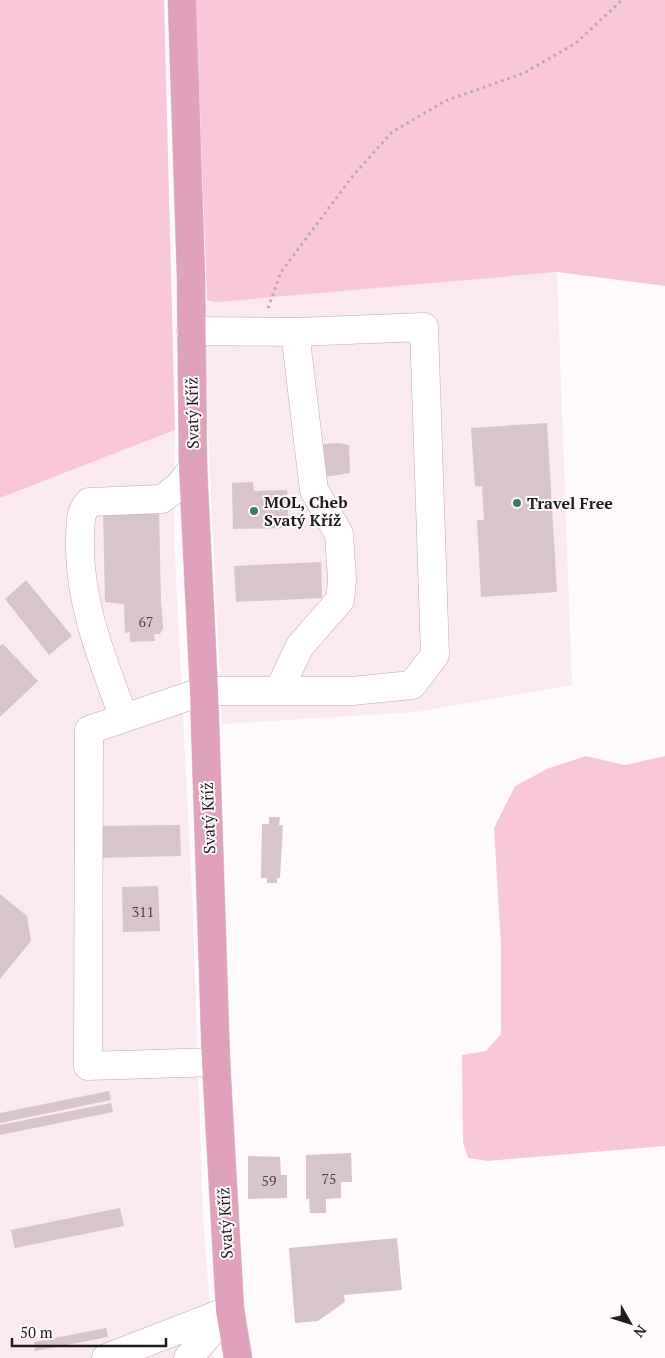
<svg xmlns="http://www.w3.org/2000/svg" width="665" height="1358" viewBox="0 0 665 1358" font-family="'PT Serif',serif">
	<rect width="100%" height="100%" fill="#fefafb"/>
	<path fill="#fbe9f0" d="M557,272L572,685L417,712L222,724L202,303Z
		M175,430L174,537L193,914L203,1218L214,1358H0V498Z"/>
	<path fill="#f8c8da" d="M0,0H164L175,430L0,498Z
		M196,0H665V286L557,272L218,302L207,301Z
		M586,756L625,765L665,756V1146L487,1161L468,1158L463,1142L462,1055L486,1051L501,1034V945L494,828L515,786L549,768Z"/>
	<path fill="#d8c4cb" d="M547,423L557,592L481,597L477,520H484L482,486H475L471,428Z
		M339,443L349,445L350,473L324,477L322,444Z
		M253,482L254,491L287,490L289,528L233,529L232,483Z
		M159,509L161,601L163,628L160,634H154L155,641L130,642V632L125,633L124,604L105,602L103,510Z
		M321,562L322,598L236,602L234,566Z
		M26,580L72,636L49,655L5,599Z
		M3,644L38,681L0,717V646Z
		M269,817H280L279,825H283L280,878H277V883H267V878H261L262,824H269Z
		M180,825L181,856L95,858L94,826Z
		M158,886L160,931L123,932L122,887Z
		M0,894L27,916L31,941L0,979Z
		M109,1091L111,1100L0,1123V1113Z
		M111,1103L113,1112L0,1135V1125Z
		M351,1153L352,1182H341V1198L326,1199V1213H310L309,1199H306V1155Z
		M248,1156L280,1157L281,1175H287V1198L248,1199Z
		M120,1208L124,1226L15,1248L11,1230Z
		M397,1238L402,1290L344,1295L345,1302L318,1321L295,1323L289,1248Z
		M106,1328L108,1337L35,1351L34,1342Z"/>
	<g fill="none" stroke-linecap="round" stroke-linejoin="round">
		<g stroke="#beaab1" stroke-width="29">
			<path id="minor" d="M191,331L295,332L314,490L339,534L342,580L340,600L300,646L279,690
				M124,718C102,659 78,601 80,537C81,522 79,514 89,502L162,499L179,486L193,468
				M216,1062L88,1066L89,730L204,691H352L412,685L435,655L424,327L295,332
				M106,1358L230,1310
				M188,1358L228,1313"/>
		</g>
		<g stroke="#d7d6d6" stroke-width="29">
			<path id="major" d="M182,0L191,277L193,468L204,691L216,1062L230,1310L238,1358"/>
		</g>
		<path stroke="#b2adaf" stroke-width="3" stroke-dasharray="2.5 4" stroke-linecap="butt" d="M268,308L281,272L352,177L392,132L445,101L524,73L576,43L622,0"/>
		<use href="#minor" stroke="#fff" stroke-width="28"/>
		<use href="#major" stroke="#dfa1bc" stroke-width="28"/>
	</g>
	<g fill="#3a7a69" stroke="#fefafb" stroke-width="2">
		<circle cx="517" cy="503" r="5"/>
		<circle cx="254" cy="511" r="5"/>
	</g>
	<g text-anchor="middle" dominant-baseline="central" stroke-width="4" stroke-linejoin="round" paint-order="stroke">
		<g font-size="14" fill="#4f4448">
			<text x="146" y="621">67</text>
			<text x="143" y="911">311</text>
			<text x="329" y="1178">75</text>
			<text x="269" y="1180">59</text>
		</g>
		<g font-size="16" fill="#211a1d" stroke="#fefafb">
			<text transform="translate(192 413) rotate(-91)">Svatý Kříž</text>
			<text transform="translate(208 818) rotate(-92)">Svatý Kříž</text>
			<text transform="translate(225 1223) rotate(-93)">Svatý Kříž</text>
		</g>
		<g font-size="16" font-weight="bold" fill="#211a1d" stroke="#fefafb" text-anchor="start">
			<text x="264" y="502">MOL, Cheb<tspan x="264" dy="18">Svatý Kříž</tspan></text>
			<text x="527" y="503">Travel Free</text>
		</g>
	</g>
	<g transform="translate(630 1323) rotate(129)" stroke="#fefafb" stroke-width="4" paint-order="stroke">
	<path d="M0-4L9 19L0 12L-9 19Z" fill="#211a1d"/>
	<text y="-8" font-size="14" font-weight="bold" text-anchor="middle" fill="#211a1d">N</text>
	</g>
	<path d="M12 1338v8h154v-8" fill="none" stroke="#211a1d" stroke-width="2.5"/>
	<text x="20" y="1338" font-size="15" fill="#211a1d" stroke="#fefafb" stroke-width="4" paint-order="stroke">50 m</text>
</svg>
